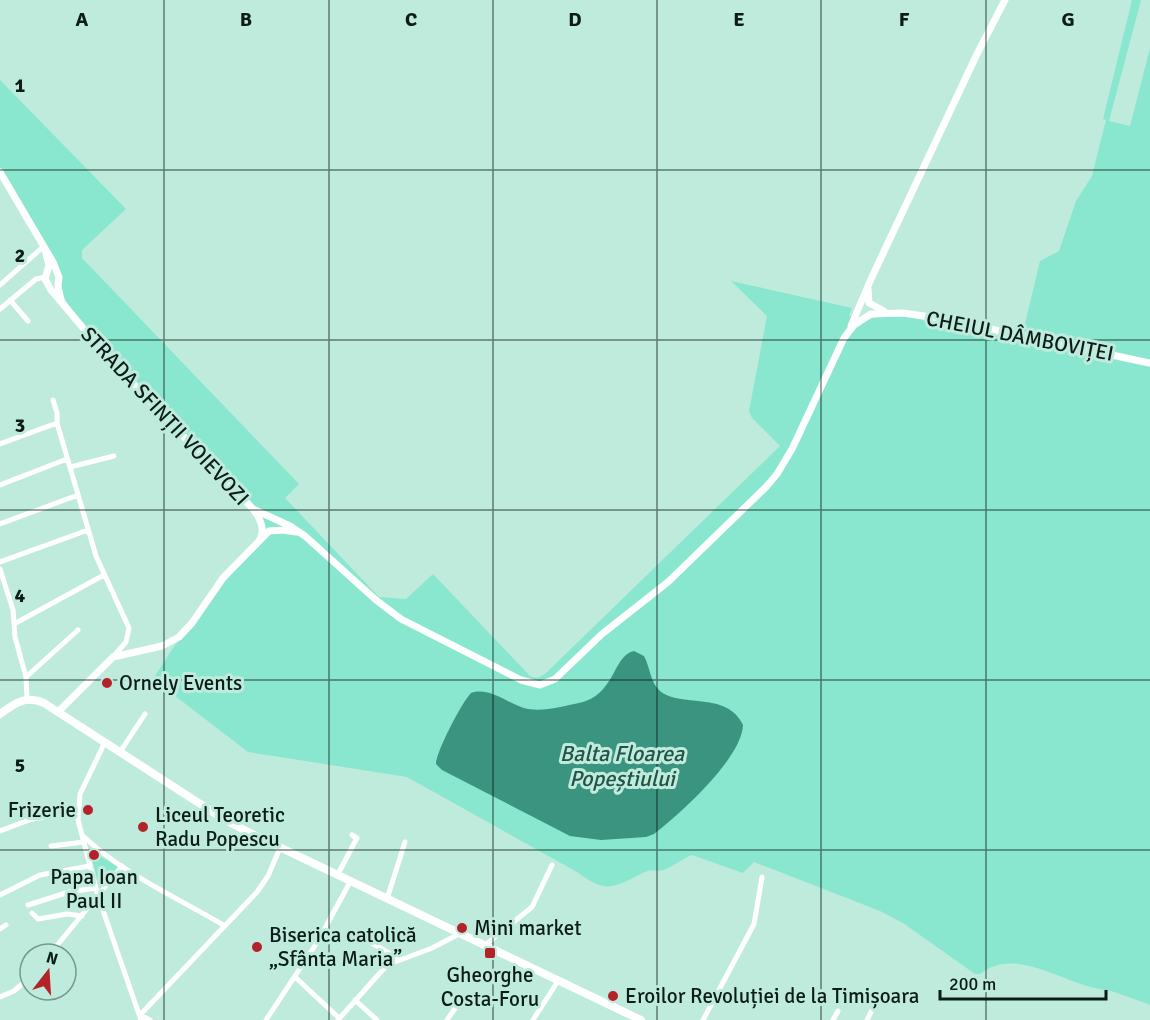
<svg xmlns="http://www.w3.org/2000/svg" width="1150" height="1020" viewBox="0 0 1150 1020" font-family="Signika,sans-serif">
	<rect width="100%" height="100%" fill="#bfebdd"/>
	<path fill="#88e7ce" d="M1132,0H1141L1109,121L1130,126L1150,48V360L1023,332L1040,261L1059,251L1076,201L1092,176L1106,120L1103,119Z
		M0,80L126,209L82,250V258L299,484L285,498L379,597L406,599L433,574L530,676C536,679 540,678 546,673L780,446L752,418L749,411L767,316L731,281L852,308L849,316L865,321C882,313 900,316 918,319L1150,367V1005C1137,1000 1124,995 1111,991C1102,989 1092,988 1084,985C1052,975 1011,949 980,974H975L903,923L880,911L754,862L743,873L692,855C682,858 674,867 663,870C657,872 652,869 645,872C614,887 607,895 577,872L407,777L248,752L153,679L175,645L189,631L222,584L259,545L260,532L253,504L106,350L74,312L61,293V276L0,169Z
		M98,855L118,867L100,888L92,860Z"/>
	<path fill="#3a947f" d="M634,651L644,656C650,667 650,681 659,690C679,709 727,690 743,725C742,758 680,814 654,834L646,837L601,840L570,836L442,770L436,764C436,752 462,702 471,693C491,686 510,706 528,709C544,712 564,706 579,703C616,695 612,656 634,651Z"/>
	<g fill="none" stroke-linecap="round" stroke-linejoin="round">
		<path stroke="#fff" stroke-width="5" d="M0,285L43,247
			M10,300L28,321
			M0,309L36,279L45,277
			M53,400L57,413V423L96,556L129,628L126,642L113,657
			M0,444L57,423
			M70,467L114,456
			M0,485L67,459
			M0,524L78,495
			M0,562L88,530
			M0,569L13,610L15,637L26,677L27,699
			M14,624L104,575
			M26,677L78,630
			M105,742L80,794L78,820L98,896L141,1020
			M120,752L145,714
			M0,831L32,819L78,812
			M82,835C121,873 178,898 225,926
			M51,846L84,842
			M337,876L357,838L352,835
			M0,895L40,875L90,866
			M387,899L405,842
			M28,905L69,892L96,888
			M32,913L38,919L67,914L82,916
			M0,929L6,925
			M370,942L399,959
			M484,946L532,907L552,865
			M50,954L122,866
			M295,977L339,1018
			M0,997L14,991L30,977
			M355,1000L377,1020
			M150,1020L140,1015L257,892L268,876L280,848
			M266,1020L318,941L350,882
			M338,1020L387,965L432,948L459,934
			M447,1020L456,1007
			M533,1020L558,981
			M703,1020L754,924L762,877
			M833,1020L838,1011
			M867,1020L872,1010"/>
		<path stroke="#fff" stroke-width="7" d="M0,172L53,262L59,277L58,286L61,300
			M45,250L49,265L45,279L51,290L106,355L253,509C261,519 266,530 259,541
			M868,289L869,303L884,311
			M851,326L871,279L977,54L1005,0
			M253,509L290,526L305,536L376,600L401,619L521,680L540,685L555,679L602,634L668,582L766,487L777,474L792,449L844,338L854,325L871,314L903,313L944,319L1150,363
			M59,711L113,657L162,646L179,637L192,623L223,578L269,531L283,530L296,532"/>
		<path stroke="#fff" stroke-width="8" d="M0,714C15,703 25,695 44,703L222,818L246,831L641,1020"/>
	</g>
	<path fill="none" stroke="#0c1d19" stroke-width="1.5" stroke-opacity="0.55" d="M164,0V1020M329,0V1020M493,0V1020M657,0V1020M821,0V1020M986,0V1020M0,170H1150M0,340H1150M0,510H1150M0,680H1150M0,850H1150"/>
	<g fill="#b32229" stroke="#bfebdd" stroke-width="2">
		<circle cx="107" cy="683" r="6"/>
		<circle cx="88" cy="810" r="6"/>
		<circle cx="143" cy="827" r="6"/>
		<circle cx="94" cy="855" r="6"/>
		<circle cx="462" cy="928" r="6"/>
		<circle cx="257" cy="947" r="6"/>
		<rect x="484" y="947" width="12" height="12" rx="3"/>
		<circle cx="613" cy="996" r="6"/>
	</g>
	<g text-anchor="middle" dominant-baseline="central" stroke-width="6" stroke-linejoin="round" paint-order="stroke">
		<g font-size="21" fill="#0c1d19" stroke="#bfebdd">
			<text transform="translate(1020 336) rotate(11)">CHEIUL DÂMBOVIȚEI</text>
			<text transform="translate(165 416) rotate(47)">STRADA SFINȚII VOIEVOZI</text>
		</g>
		<g font-size="21" fill="#0c1d19" stroke="#bfebdd" text-anchor="start">
			<text x="119" y="683">Ornely Events</text>
			<text x="76" y="810" text-anchor="end">Frizerie</text>
			<text x="155" y="815">Liceul Teoretic<tspan x="155" dy="24">Radu Popescu</tspan></text>
			<text x="94" y="877" text-anchor="middle">Papa Ioan<tspan x="94" dy="24">Paul II</tspan></text>
			<text x="474" y="928">Mini market</text>
			<text x="269" y="935">Biserica catolică<tspan x="269" dy="24">„Sfânta Maria”</tspan></text>
			<text x="490" y="975" text-anchor="middle">Gheorghe<tspan x="490" dy="24">Costa-Foru</tspan></text>
			<text x="625" y="996">Eroilor Revoluției de la Timișoara</text>
		</g>
		<g font-size="22" font-style="italic" fill="#215347" stroke="#bfebdd">
			<text x="622" y="753">Balta Floarea<tspan x="622" dy="25">Popeștiului</tspan></text>
		</g>
	</g>
	<g font-size="20" text-anchor="middle" font-weight="bold" fill="#0c1d19" stroke="#bfebdd" stroke-width="6" stroke-linejoin="round" paint-order="stroke">
		<text x="82" y="26">A</text>
		<text x="246" y="26">B</text>
		<text x="411" y="26">C</text>
		<text x="575" y="26">D</text>
		<text x="739" y="26">E</text>
		<text x="904" y="26">F</text>
		<text x="1068" y="26">G</text>
		<text x="20" y="92">1</text>
		<text x="20" y="262">2</text>
		<text x="20" y="432">3</text>
		<text x="20" y="602">4</text>
		<text x="20" y="772">5</text>
	</g>
	<g transform="translate(48 972) rotate(17)"><circle r="28" fill="#bfebdd" stroke="#77998f" stroke-width="1.5"/>
	<path d="M0-4.5L10 22L0 15L-10 22Z" fill="#b32229"/>
	<text y="-9" font-size="16" font-weight="bold" text-anchor="middle" fill="#0c1d19">N</text>
	</g>
	<path d="M940 990v9h166v-9" fill="none" stroke="#0c1d19" stroke-width="3"/>
	<text x="949" y="990" font-size="18" fill="#0c1d19" stroke="#bfebdd" stroke-width="4.5" paint-order="stroke">200 m</text>
</svg>
